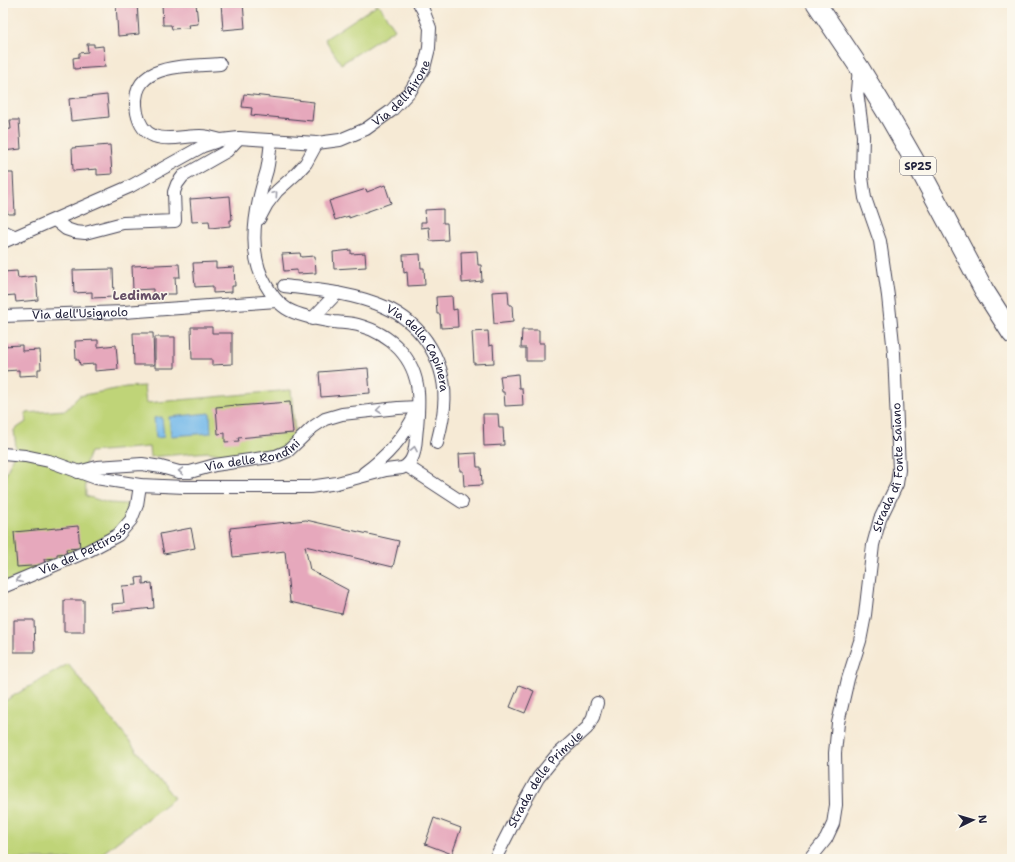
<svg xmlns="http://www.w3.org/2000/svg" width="1015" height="862" viewBox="0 0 1015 862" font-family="'Shantell Sans',sans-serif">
	<rect width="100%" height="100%" fill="#fbf7ec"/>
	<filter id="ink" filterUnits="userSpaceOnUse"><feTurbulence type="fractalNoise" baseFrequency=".025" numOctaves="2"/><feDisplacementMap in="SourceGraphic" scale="8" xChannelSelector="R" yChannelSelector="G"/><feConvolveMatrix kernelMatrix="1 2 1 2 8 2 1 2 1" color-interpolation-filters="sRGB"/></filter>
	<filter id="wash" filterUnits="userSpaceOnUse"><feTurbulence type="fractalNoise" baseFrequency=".012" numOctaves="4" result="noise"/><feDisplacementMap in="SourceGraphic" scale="16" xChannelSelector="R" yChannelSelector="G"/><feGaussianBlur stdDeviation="0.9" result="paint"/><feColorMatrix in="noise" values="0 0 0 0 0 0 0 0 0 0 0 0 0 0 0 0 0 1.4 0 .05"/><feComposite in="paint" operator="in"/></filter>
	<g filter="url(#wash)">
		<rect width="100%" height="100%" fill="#f6ead5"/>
		<path fill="#bfd478" stroke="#707b5a" d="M378,4L395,29L341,64L325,39Z
			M144,386L146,403L291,390L295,437L287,446L278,450L231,456L208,452L150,457L149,447L90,452L85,465L86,496L108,503L127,504L131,512L120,529L92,546L3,583V482L16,448L14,430L26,422L25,413L66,410L79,396L126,387Z
			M68,664L174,798L95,859H3V702Z"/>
		<path fill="#72b8e9" stroke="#4a6d92" d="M210,413L211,433L171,436L169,417Z
			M162,417L164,437L156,438L154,418Z"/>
		<g id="blocks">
			<path fill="#e6a8bc" d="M116,3H137L139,34L118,36Z
				M162,3H196L198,24L188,25L189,28L172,29L171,25H163Z
				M221,3H243L245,28L223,30Z
				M87,44H94V47L103,46L105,67L74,69L73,58L79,57V53L88,52Z
				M244,94L314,102L312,121L251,115L252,108L242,107Z
				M107,95L109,117L71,121L69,99Z
				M10,120H19L21,149L3,151V130L11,129Z
				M110,145L112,174L97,175V169L73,171L72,148Z
				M3,173H13L15,214H8L7,211H3Z
				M385,185L391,203L349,218V216L335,220L329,201L366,189L367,192Z
				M230,196L232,220H230V226L210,228L209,221L192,222L190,199Z
				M443,209V223H447L448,240L430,241L429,227L421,228V222H426L425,210Z
				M351,250V254L365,253L366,267L334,269L333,252Z
				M477,251L478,265H481L482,281L462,283L461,252Z
				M300,253L301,257L315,256L316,273L297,274V270L284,271L282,254Z
				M420,254L421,268H424L425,285L408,286L407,272L404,273L403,255Z
				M216,262V268L234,267L235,286H232V292L213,293V286L195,287L193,263Z
				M179,264L180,277H175L176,294H153V289L133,290L132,266Z
				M113,269L114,297L92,298V292L74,293L73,270Z
				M17,271L18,278L36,276L38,300L16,302L15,295L3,296V272Z
				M508,291L509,305H512L513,322L494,324L492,292Z
				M452,296L453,310L457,309L458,327L441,328L440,314H437L436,297Z
				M191,327H212V333H232V364L212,365V359H192Z
				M522,330H539V343H544V361H526V348H521Z
				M488,331L489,346L493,345L494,363L474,364L472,332Z
				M133,333H153L154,365H134Z
				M155,337H175V368H155Z
				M98,340V347L116,345L118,369L95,371V364L80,365L79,360H76L75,341Z
				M22,345V351L40,350L41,369H38V375L19,376V370L3,371V346Z
				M368,368L370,393L321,397L319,372Z
				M518,374L519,388H522L523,405L505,406L504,392H502L500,376Z
				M290,402L293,433L238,438L239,441L225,442V433L218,434L216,407L236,405V406Z
				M483,414H498L499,428H503L504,445L484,446Z
				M476,453L477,467H481L482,485L464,486L463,471H460L459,454Z
				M306,520L399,541L393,567L305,546L310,570L348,590L342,614L290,602L285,551L233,557L230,528Z
				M78,526L80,548L66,549L67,553L57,554V558L44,559L45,565L17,567L14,532Z
				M191,528L195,548L164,554L160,534Z
				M143,577V584L152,583L154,608L113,612L112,604L124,603L122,586L137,585L136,578Z
				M64,600H84V632H64Z
				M14,620H34L35,652H14Z
				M519,685L534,691L525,713L510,707Z
				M434,818L461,828L452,854L425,844Z"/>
		</g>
	</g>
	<g filter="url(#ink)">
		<use href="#blocks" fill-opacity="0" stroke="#424052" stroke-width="1"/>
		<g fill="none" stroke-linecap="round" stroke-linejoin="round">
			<g stroke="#424052" stroke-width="14">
				<g id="street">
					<path d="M220,64C187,67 127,61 137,113C139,123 144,132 154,136C168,141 186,136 200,136C207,136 214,138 221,140"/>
					<path d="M259,219L267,204L277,191L296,174L306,163L317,143"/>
					<path d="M55,220L66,229L75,232L85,233L123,223L175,221L174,192L177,184L183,176L227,151L239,138"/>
					<path d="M3,231L16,237"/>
					<path id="s1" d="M3,242L131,186L203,146L221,140L239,138L317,143L340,140L366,129L391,111L411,90L424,68L429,48L430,28L423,10L419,3"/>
					<path id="s2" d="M284,286C317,290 354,293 385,307C424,324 448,365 444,407C443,420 440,431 437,443"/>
					<path id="s3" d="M3,316L124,312L277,301"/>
					<path d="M312,319L337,293"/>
					<path d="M3,454L25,456L49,461L96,478L140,485L185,487H310L337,483L386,470L402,468C417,462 415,442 417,428C418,416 419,404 418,392C415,358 391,334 358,325C351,323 342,323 334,322C321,320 293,315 283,306C276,301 270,292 266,285C251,260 253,227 259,200C261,190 264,180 267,170C269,161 270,150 271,140"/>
					<path d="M407,466L462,502"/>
					<path id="s4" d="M78,472L97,467L142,464L161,467L179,472H190L215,465L276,456L288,451L313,427L325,419L342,414L398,408L418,407"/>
					<path d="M364,473C386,457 403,439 415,414"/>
					<path id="s5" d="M3,587L88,551L118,535L131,520L137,505L140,485"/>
					<path id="s6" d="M495,859L520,810L538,778L555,757L587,728L593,717L597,703"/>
					<path id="s7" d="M810,859L826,839L833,824L836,805L835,753L838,723L848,679L860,641L865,615L873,545L880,519L897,484L899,470L894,353L888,296L880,241L865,198L862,177L863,136L857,91L859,67"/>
				</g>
			</g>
			<g stroke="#424052" stroke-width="21">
				<path id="primary" d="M816,3L859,67L890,118L921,172L984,290L1012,334"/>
			</g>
			<use href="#street" stroke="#fff" stroke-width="12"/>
			<use href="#primary" stroke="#fff" stroke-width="19"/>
		</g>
		<defs><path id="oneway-chevron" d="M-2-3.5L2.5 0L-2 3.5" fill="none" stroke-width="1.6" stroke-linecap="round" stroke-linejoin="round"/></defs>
		<g stroke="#9c9ca7">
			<use href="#oneway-chevron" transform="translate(275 194) rotate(-49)"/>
			<use href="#oneway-chevron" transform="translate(379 410) rotate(173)"/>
			<use href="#oneway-chevron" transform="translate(414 449) rotate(-79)"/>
			<use href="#oneway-chevron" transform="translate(181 471) rotate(-176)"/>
			<use href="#oneway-chevron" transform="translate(19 580) rotate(157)"/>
		</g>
	</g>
	<g text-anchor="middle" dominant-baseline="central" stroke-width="3" stroke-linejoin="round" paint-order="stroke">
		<rect fill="#fbf7ec" stroke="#636270" stroke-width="1" x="900" y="157" width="36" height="18" rx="3"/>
		<g font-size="11" font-weight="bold" fill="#22223b">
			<text x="918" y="166">SP25</text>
		</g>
		<g font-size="12" fill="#22223b" stroke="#fbf7ec">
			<text stroke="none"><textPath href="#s1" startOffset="440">Via dell'Airone</textPath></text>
			<text stroke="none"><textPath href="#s3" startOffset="77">Via dell'Usignolo</textPath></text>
			<text stroke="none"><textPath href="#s2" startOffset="159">Via della Capinera</textPath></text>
			<text stroke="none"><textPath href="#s4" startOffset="179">Via delle Rondini</textPath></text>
			<text stroke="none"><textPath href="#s7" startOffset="406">Strada di Fonte Saiano</textPath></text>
			<text stroke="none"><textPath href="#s5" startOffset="91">Via del Pettirosso</textPath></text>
			<text stroke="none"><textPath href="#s6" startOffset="95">Strada delle Primule</textPath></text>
		</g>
		<g font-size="13" font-weight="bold" fill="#675168" stroke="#fbf7ec">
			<text x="140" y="295">Ledimar</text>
		</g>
	</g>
	<rect width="1015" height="862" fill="none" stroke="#fbf7ec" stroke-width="16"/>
	<g transform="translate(973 820) rotate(85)" stroke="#fbf7ec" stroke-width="3" paint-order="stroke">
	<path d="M0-3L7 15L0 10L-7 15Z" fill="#22223b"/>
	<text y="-6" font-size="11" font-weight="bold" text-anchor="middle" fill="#22223b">N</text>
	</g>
</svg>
